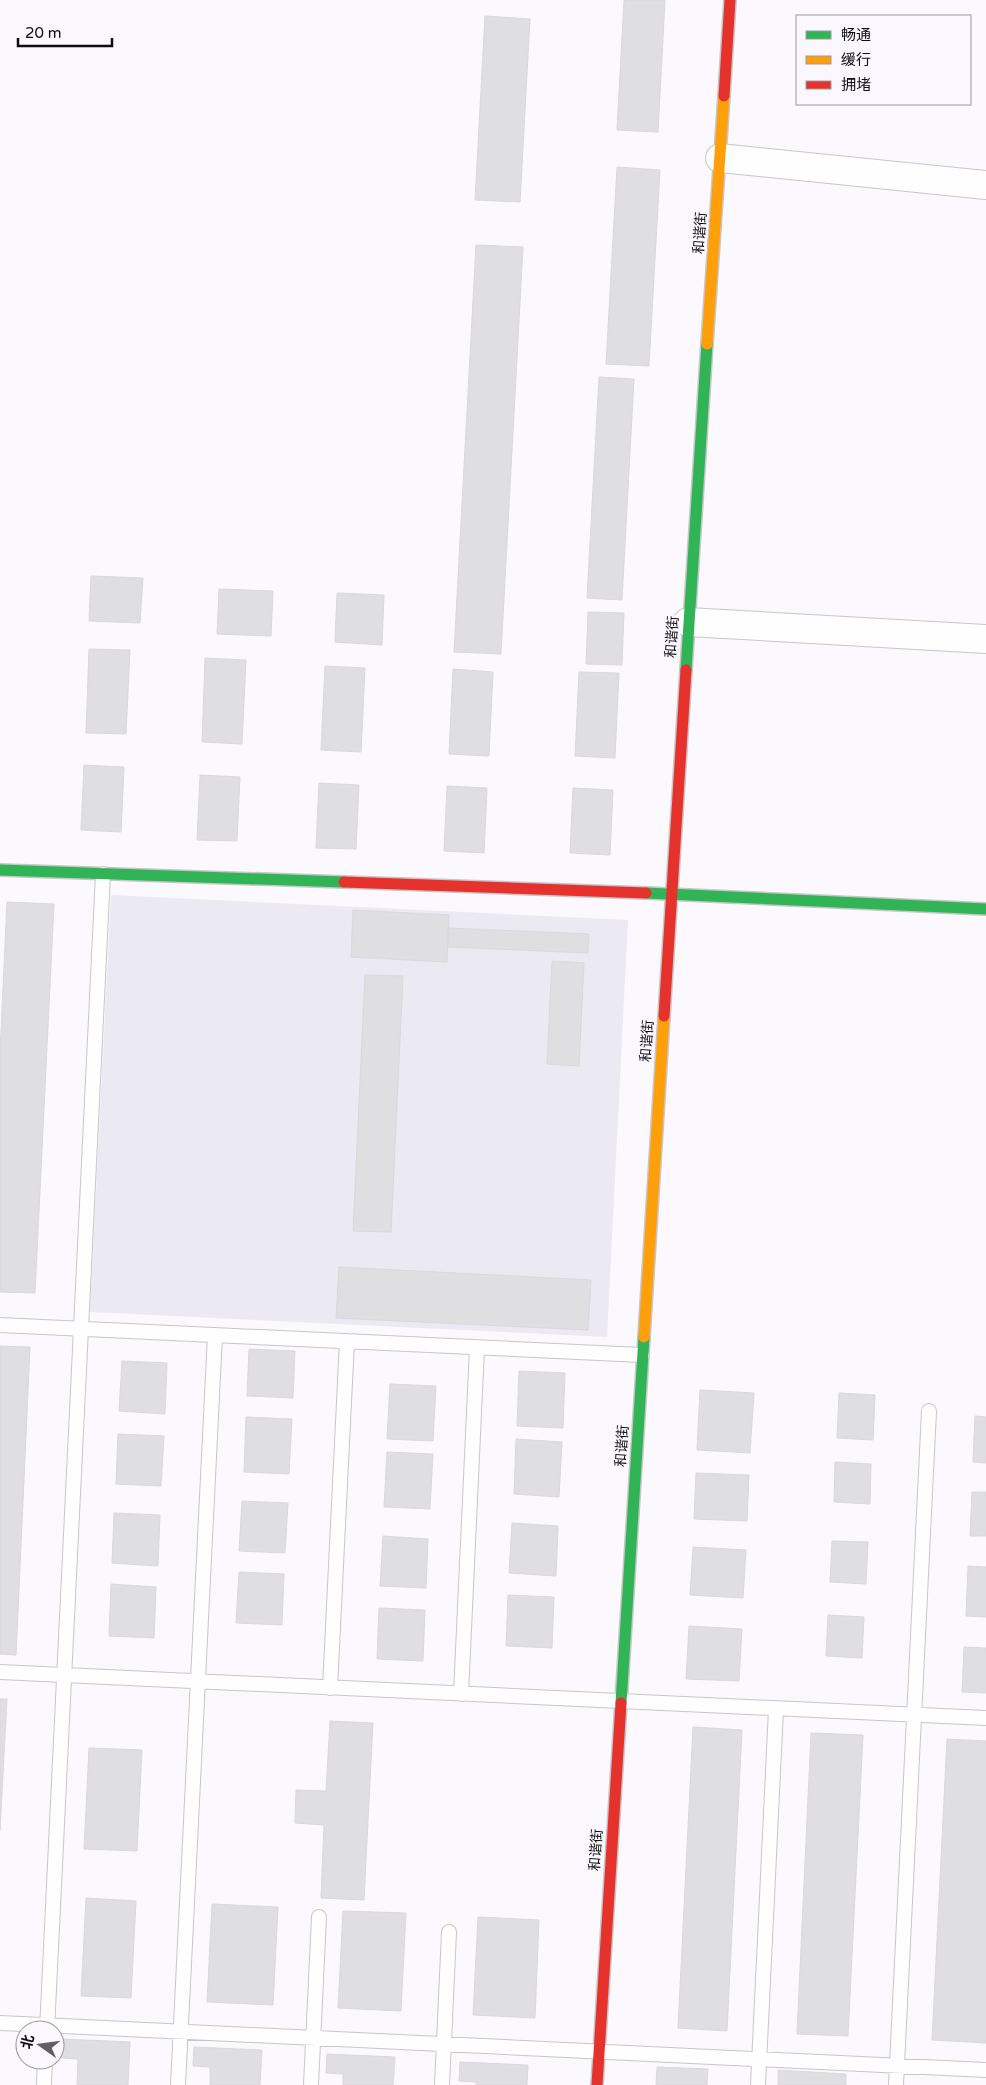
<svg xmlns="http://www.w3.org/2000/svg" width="986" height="2085" viewBox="0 0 986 2085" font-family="'Varela Round','Noto Sans SC',sans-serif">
	<rect width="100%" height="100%" fill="#fbf9fd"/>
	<path fill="#ebe9f2" d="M111,895L628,920L607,1337L90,1312Z"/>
	<path fill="#dfdee1" stroke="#d9d8db" d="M624,0H665L658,132L617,130Z
		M485,16L530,19L520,202L475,200Z
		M617,167L660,170L649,366L606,364Z
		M476,245L523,247L501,654L454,652Z
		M599,377L634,379L622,600L587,598Z
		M91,576L143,578L140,623L89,621Z
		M219,589L273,591L271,636L217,634Z
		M337,593L384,595L382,645L335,642Z
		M588,612L624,613L622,665L586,664Z
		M89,649L130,650L126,734L86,733Z
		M205,658L246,660L242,744L202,742Z
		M325,666L365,668L361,752L321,750Z
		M453,669L493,672L489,756L449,754Z
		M579,672L619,673L615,758L575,756Z
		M84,765L124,767L121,832L81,830Z
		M200,775L240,777L237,841L197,840Z
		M319,783L359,785L356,849L316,848Z
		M447,786L487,788L484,853L444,851Z
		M573,788L613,790L610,855L570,853Z
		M7,902L54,904L35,1293L0,1292V1053Z
		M353,910L449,915L447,962L351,957Z
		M448,928L589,934L588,953L448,947Z
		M552,961L584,963L579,1066L547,1064Z
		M365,975L403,976L391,1232L353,1231Z
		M339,1267L591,1280L588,1330L336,1318Z
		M0,1346L30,1347L16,1655L0,1654Z
		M249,1349L295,1351L293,1398L247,1396Z
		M122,1361L167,1363L165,1414L119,1411Z
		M519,1371L565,1373L563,1428L517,1426Z
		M390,1384L436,1386L433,1441L387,1439Z
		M700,1390L754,1393L750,1453L697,1450Z
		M839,1393L875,1395L873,1440L837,1438Z
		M975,1416L986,1417V1463L973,1462Z
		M246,1417L292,1419L289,1474L244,1472Z
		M118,1434L164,1436L161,1486L116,1484Z
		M516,1439L562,1442L559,1497L514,1494Z
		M387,1452L433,1454L430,1509L384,1507Z
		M835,1462L871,1464L870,1504L834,1502Z
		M696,1473L749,1475L747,1521L694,1519Z
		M972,1492H986V1536H970Z
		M242,1501L288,1503L285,1553L239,1551Z
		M114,1513L160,1515L158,1566L112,1563Z
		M512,1523L558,1526L556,1576L509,1573Z
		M383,1536L428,1539L426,1588L380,1586Z
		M832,1541L868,1542L866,1584L830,1582Z
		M693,1547L746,1550L743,1598L690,1595Z
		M968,1566L986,1567V1617L966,1616Z
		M239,1572L284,1574L282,1625L236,1623Z
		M111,1584L156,1587L154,1638L109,1636Z
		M508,1595L554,1597L552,1648L506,1646Z
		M379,1608L425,1610L423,1661L377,1659Z
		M828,1615L864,1617L862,1658L826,1656Z
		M689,1626L742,1629L739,1681L686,1679Z
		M964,1647L986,1648V1693L962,1692Z
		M0,1699H7L0,1831Z
		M330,1721L373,1723L364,1900L321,1898L324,1825L295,1823L296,1790L326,1791Z
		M693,1727L742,1730L727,2031L678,2028Z
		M811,1733L863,1735L848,2036L797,2034Z
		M947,1739L986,1741V2043L932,2040Z
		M89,1748L142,1750L137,1851L84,1849Z
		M86,1898L136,1901L131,1998L81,1996Z
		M212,1904L278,1907L273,2005L207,2002Z
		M343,1911L406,1913L401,2011L338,2008Z
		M478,1917L539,1920L535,2018L473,2015Z
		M62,2039L130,2042L128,2085H77L78,2059L61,2058Z
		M194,2047L262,2050L260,2085H210V2067L193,2066Z
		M327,2054L395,2057L393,2085H343V2074L326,2073Z
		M460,2062L528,2065L527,2085H476V2082L459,2081Z
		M657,2067L708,2069L707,2085H656Z
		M778,2070L846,2074V2085H778Z"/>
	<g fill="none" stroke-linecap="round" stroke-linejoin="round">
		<g stroke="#c7c6c8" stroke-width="16">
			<path id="lane" d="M0,1325L642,1355
				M0,1672L986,1718
				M330,1688L347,1341
				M461,1694L477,1348
				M0,2023L986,2070
				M47,2030L103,874
				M44,2085L45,2060
				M178,2085L215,1335
				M311,2085L319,1917
				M442,2085L449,1932
				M758,2085L776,1709
				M896,2085L929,1411"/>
		</g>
		<g stroke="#c7c6c8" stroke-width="30">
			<path id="street" d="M720,158L986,185
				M688,622L986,639"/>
		</g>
		<g stroke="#c7c6c8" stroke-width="14">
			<path id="fast" d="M686,670L707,344
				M0,870L344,882
				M646,893L986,909
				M621,1703L644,1337"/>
		</g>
		<g stroke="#c7c6c8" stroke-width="14">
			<path id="slow" d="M707,344L724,96
				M644,1337L664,1016"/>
		</g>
		<g stroke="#c7c6c8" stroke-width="14">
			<path id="jam" d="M724,96L730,0
				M344,882L646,893
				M664,1016L686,670
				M597,2085L621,1703"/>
		</g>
		<use href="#lane" stroke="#fefeff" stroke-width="14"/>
		<use href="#street" stroke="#fefeff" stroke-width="28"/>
		<use href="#fast" stroke="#30b455" stroke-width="11"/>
		<use href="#slow" stroke="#ff9f0a" stroke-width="11"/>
		<use href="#jam" stroke="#e5322d" stroke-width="11"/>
	</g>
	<g text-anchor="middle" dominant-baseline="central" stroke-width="5" stroke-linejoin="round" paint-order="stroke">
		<g font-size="14" fill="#0d0d0f" stroke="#faf8fe">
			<text transform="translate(700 233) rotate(-86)">和谐街</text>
			<text transform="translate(672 637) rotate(-86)">和谐街</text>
			<text transform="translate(647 1041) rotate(-86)">和谐街</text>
			<text transform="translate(622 1446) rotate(-86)">和谐街</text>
			<text transform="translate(596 1850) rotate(-86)">和谐街</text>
		</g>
	</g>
	<rect x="796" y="15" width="175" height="90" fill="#faf8fe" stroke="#9b9a9e"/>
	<rect x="806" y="31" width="25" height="8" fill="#30b455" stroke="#9b9a9e"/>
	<text x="841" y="40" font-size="15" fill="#0d0d0f">畅通</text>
	<rect x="806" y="56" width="25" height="8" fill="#ff9f0a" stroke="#9b9a9e"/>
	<text x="841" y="65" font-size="15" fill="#0d0d0f">缓行</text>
	<rect x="806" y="81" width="25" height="8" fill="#e5322d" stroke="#9b9a9e"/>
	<text x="841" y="90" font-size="15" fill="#0d0d0f">拥堵</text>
	<g transform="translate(40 2045) rotate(284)"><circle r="24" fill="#faf8fe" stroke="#9b9a9e"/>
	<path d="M0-4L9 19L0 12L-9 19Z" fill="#606062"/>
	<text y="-8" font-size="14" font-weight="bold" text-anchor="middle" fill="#0d0d0f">北</text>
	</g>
	<path d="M18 38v8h94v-8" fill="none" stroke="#0d0d0f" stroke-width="2.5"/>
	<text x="25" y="38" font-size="15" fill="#0d0d0f" stroke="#faf8fe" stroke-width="4" paint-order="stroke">20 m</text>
</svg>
